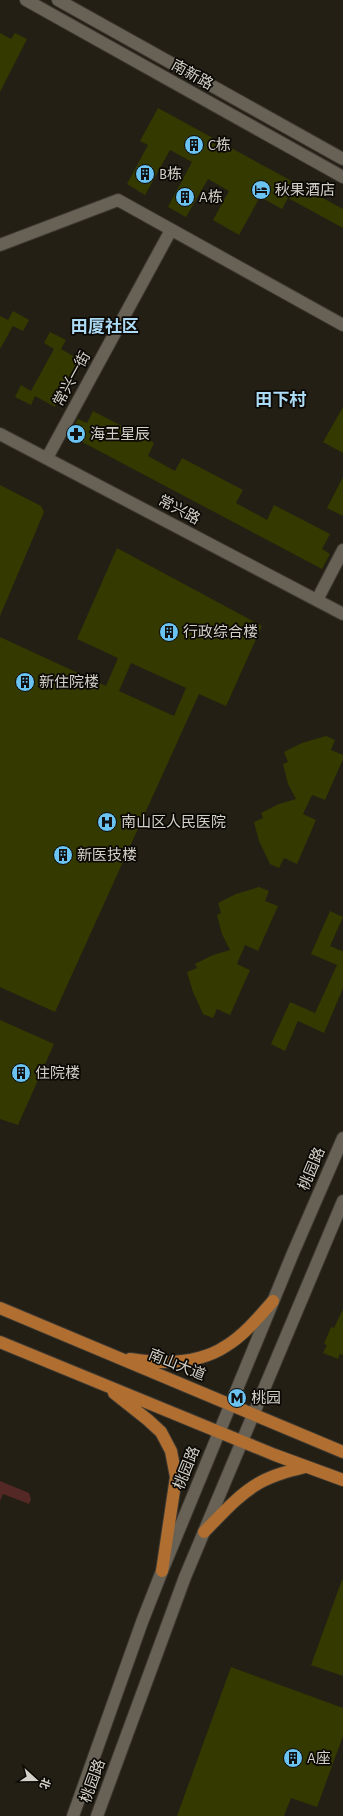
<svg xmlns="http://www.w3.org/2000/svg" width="343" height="1816" viewBox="0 0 343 1816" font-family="'Alegreya Sans','Noto Sans SC',sans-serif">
	<rect width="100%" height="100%" fill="#241f14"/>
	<path fill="#532825" d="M0,1481L29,1493L31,1499L29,1504L3,1494L0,1501Z"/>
	<path fill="#343900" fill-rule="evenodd" d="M0,33L11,39L15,33L27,39L0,92Z
		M158,108L343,209V228L288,198L282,209L260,197L239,235L213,220L229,191L208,179L186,217L168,207L192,162L170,150L145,195L127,184L148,145L140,141Z
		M13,311L29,320L23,331L13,326L0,349V316L8,320Z
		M50,332L66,340L61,349L80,360L55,407L35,396L31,405L15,397L21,385L31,391L54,349L44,343Z
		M343,407V453L323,442Z
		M93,411L154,443L148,456L175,471L182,458L243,490L236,503L267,520L274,505L330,534L322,549L330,554L322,569L69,435L78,419L87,423Z
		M343,477V516L327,508Z
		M0,485L41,506L44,512L0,616Z
		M117,548L262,626L226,706L199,694L55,1012L0,987V637L106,686L118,658L77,639ZM131,663L186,688L174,716L119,691Z
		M326,736L335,740L331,750L343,755V759L325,800L312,795L303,814L316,820L297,864L284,858L279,868L270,864L259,841L254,822L263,818L261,813L279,804L296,799L288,784L283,764L288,762L284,752L302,743Z
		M259,887L269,891L265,901L278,906L258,951L245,945L237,964L250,970L230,1015L217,1009L213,1018L203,1014L193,992L187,972L197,968L195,964L213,955L230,950L222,934L217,915L221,913L218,903L236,894Z
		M330,911L343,917L330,946L342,951L343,950V988L324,1033L298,1021L285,1051L271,1044L290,1002L315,1013L337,965L311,954Z
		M0,1020L54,1044L18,1125L0,1119Z
		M343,1309V1355L340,1354L338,1359L323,1353L327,1345L324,1344L331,1327L334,1328Z
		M342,1580H343V1676L311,1665Z
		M231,1667L343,1708V1736L317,1807L291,1798L284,1816H177Z"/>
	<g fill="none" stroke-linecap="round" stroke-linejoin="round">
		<g stroke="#3d3932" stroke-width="14">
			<path id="street" d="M0,245L118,200L343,325
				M47,458L171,230
				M317,600L343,550"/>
		</g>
		<g stroke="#3d3932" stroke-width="14">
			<path id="secondary" d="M26,0L343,177
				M58,0L343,159
				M0,434L343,614
				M73,1816L142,1622L162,1571L293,1253L343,1138
				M97,1816L185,1577L343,1201"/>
		</g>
		<g stroke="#3d3932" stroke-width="14">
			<path id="primary" d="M0,1308L343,1452
				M0,1342L275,1455L343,1480
				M130,1359C161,1364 199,1364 226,1346C244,1335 259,1317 273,1301
				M114,1393L148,1420L161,1432L171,1451L176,1477L162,1571
				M204,1532C221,1515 238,1495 259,1483C273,1475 289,1471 305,1467"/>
		</g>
		<use href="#street" stroke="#686155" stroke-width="12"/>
		<use href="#secondary" stroke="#686155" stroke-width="12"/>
		<use href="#primary" stroke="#b06f30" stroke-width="12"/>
	</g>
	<defs>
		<g id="building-disc" transform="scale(1)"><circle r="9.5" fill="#6ac3f1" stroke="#0b0905"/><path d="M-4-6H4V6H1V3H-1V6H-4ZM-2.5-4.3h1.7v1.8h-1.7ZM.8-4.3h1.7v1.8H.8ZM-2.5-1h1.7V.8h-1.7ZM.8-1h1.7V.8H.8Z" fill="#111"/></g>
		<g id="hotel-disc" transform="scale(1)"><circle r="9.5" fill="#6ac3f1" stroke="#0b0905"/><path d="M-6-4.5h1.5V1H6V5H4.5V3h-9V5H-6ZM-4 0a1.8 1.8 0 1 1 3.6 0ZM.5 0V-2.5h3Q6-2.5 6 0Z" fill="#111"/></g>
		<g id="pharmacy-disc" transform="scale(1)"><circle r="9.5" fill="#6ac3f1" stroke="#0b0905"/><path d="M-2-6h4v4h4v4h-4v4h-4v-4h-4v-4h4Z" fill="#111"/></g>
		<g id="hospital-disc" transform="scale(1)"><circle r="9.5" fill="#6ac3f1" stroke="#0b0905"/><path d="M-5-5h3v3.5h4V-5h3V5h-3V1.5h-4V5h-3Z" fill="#111"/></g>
		<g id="metro-disc" transform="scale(1)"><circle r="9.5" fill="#6ac3f1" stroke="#0b0905"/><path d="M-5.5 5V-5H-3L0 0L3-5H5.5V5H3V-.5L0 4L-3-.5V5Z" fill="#111"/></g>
	</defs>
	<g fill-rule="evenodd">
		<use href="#building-disc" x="194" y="145"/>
		<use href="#building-disc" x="145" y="174"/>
		<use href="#hotel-disc" x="261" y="190"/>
		<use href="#building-disc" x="185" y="197"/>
		<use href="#pharmacy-disc" x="76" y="434"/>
		<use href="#building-disc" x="169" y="632"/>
		<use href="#building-disc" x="25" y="682"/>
		<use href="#hospital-disc" x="107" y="822"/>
		<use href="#building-disc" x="63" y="855"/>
		<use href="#building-disc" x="21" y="1073"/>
		<use href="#metro-disc" x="237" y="1398"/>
		<use href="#building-disc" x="293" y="1758"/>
	</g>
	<g text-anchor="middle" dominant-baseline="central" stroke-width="3.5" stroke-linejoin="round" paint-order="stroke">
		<g font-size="15" fill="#d4d1c9" stroke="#0b0905">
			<text transform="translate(192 75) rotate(29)">南新路</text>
			<text transform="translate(72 379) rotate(-61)">常兴一街</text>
			<text transform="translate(179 510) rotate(28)">常兴路</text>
			<text transform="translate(312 1169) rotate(-67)">桃园路</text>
			<text transform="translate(177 1365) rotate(22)">南山大道</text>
			<text transform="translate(187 1468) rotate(-68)">桃园路</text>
			<text transform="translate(93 1781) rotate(-70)">桃园路</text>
		</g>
		<g font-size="15" fill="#d4d1c9" stroke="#0b0905" text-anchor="start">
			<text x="208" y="145">C栋</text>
			<text x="159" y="174">B栋</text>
			<text x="275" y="190">秋果酒店</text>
			<text x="199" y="197">A栋</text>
			<text x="90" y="434">海王星辰</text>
			<text x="183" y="632">行政综合楼</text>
			<text x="39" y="682">新住院楼</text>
			<text x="121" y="822">南山区人民医院</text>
			<text x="77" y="855">新医技楼</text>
			<text x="35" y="1073">住院楼</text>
			<text x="251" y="1398">桃园</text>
			<text x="307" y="1758">A座</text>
		</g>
		<g font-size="17" font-weight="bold" fill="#addbf5" stroke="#0b0905">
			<text x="105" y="326">田厦社区</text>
			<text x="281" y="399">田下村</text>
		</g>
	</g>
	<g transform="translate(36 1780) rotate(111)" stroke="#0b0905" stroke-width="3" paint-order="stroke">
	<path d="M0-3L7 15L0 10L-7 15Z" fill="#d4d1c9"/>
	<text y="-6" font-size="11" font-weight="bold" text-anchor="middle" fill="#d4d1c9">北</text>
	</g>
</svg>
